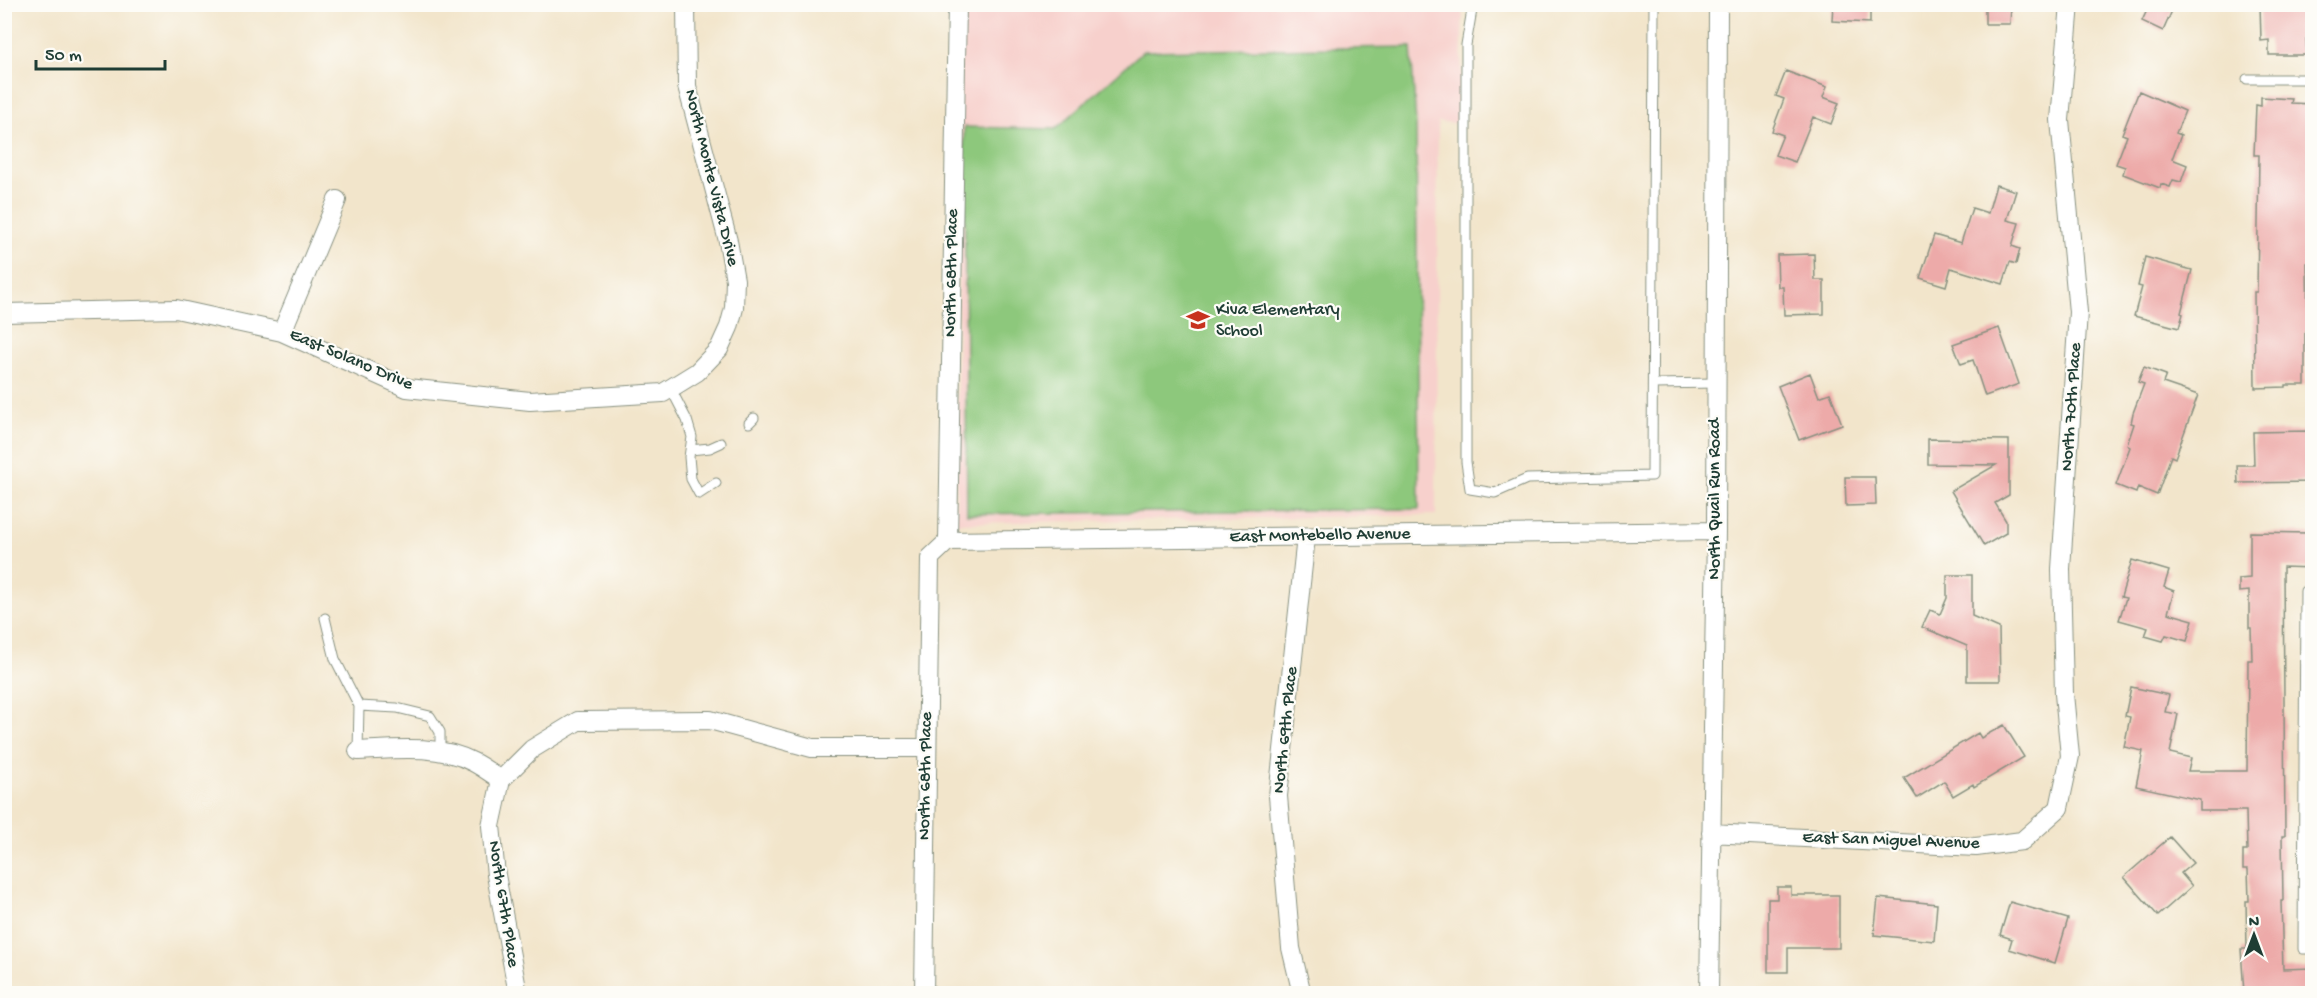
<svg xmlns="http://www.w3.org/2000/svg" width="2317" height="998" viewBox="0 0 2317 998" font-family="'Gochi Hand',sans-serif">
	<rect width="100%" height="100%" fill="#fdfcf7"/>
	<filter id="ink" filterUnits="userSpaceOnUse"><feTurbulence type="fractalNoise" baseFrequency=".0167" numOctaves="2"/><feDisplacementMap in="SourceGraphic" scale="12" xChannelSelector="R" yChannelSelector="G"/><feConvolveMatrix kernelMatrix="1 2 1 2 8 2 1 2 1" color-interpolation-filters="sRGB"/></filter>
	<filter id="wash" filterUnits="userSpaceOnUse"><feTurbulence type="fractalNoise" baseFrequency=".008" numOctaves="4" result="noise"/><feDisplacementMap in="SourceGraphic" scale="24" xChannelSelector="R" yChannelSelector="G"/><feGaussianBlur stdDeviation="1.35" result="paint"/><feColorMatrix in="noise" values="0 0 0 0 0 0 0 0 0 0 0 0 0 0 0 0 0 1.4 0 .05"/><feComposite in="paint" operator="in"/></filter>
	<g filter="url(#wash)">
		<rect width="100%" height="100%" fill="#f2e5cb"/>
		<path fill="#f7d0cc" d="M961,5H1463L1460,123L1438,122L1436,515L956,523Z"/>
		<path fill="#8dc87c" stroke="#568258" stroke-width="1.5" d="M1411,47L1416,125L1419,509L967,514L964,127L1056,129L1143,51Z"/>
		<g id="blocks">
			<path fill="#edaaa9" d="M1833,4H1870V23L1832,21Z
				M2150,4H2175L2163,31L2142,21Z
				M2260,4H2313V39H2306L2307,55H2269V40L2261,41Z
				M1985,7H2011L2010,24H1985Z
				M1786,71L1827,87L1823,97L1839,103L1831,124L1813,117L1795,162L1775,155L1783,135L1772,131L1784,99L1776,96Z
				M2139,91L2185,111L2176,133L2181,135L2172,159L2187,165L2181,182L2173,180L2170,187L2161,184L2160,188L2123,174L2125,167L2116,164L2127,136L2122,134Z
				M2261,97L2292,99L2291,103L2312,104L2308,224H2310V263H2307L2308,331H2305V385H2286V387L2255,388L2254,292H2257L2259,155H2254L2256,105L2261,106Z
				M1996,185L2016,191L2007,220L2019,223L2012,246L2020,249L2016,264L2010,262L2003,284L1951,268L1946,286L1920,278L1934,235L1961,243L1972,208L1988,213Z
				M1814,254L1815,280H1824V314L1784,315L1783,287H1778L1777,255Z
				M2145,257L2192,270L2181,313L2183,314L2179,328L2134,316L2142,287L2138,286Z
				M1999,328L2019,384L1985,396L1973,360L1961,364L1953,344Z
				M2144,367L2166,375L2163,383L2198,395L2175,458L2171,456L2157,495L2138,487L2136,493L2116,485L2130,447L2127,445L2134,424L2131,423L2133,413L2144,384L2138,382Z
				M1810,373L1819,397L1830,393L1842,424L1799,440L1778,386Z
				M2313,431V482L2238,483L2237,465H2254L2253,432Z
				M1928,439L2009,440V495L1995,503L2006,521V533L1984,546L1951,491L1996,465L1928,464Z
				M1845,477H1875L1876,505L1846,506Z
				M2250,532L2310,533V535H2313V568L2283,567L2285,836H2282L2283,901H2281L2283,969L2313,968V993H2244L2241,949H2247L2246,901H2249L2248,869H2243V851H2247L2246,811H2200V800L2136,786L2143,751L2124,747L2130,717L2125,716L2131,687L2169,695L2165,712L2178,714L2170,753L2191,758L2188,771H2247L2248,660H2252L2251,628H2249V591L2239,592V579L2250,578Z
				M2132,560L2169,571L2164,587L2174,591L2168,613L2193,620L2187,641L2166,635L2163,641L2145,636L2148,628L2119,620L2126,598L2121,597Z
				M1947,575H1972V616L1999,628L2000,681H1967V646L1922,627L1930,610L1940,614L1947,598Z
				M2004,725L2024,757L1974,787L1973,784L1953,796L1944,781L1917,798L1904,778L1978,733L1981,738Z
				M2170,837L2193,863L2181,873L2192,886L2158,916L2124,877Z
				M1777,887H1791V895H1839V948H1788V972H1768V899H1777Z
				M1878,898L1937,904L1934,941L1874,935Z
				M2010,902L2068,919L2055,963L2009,949L2012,939L2000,935Z"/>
		</g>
	</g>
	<g filter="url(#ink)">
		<use href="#blocks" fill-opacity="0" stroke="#889180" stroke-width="1.5"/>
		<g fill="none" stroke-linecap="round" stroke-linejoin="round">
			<g stroke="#889180" stroke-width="11">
				<path id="lane" d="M1473,4L1466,45V462L1470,489L1495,493L1527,479L1652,476L1654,4
					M2247,79H2312
					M1654,384L1716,383
					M671,389L687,420L692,437L689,457L691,479L699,494L716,483
					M749,423L754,418
					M690,450L710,448L721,443
					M2312,591H2305L2303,949H2312
					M325,618L335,659L359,706L358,751
					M359,706L397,708L430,716L440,732V752"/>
			</g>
			<g stroke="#889180" stroke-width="20">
				<path id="street" d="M4,313L176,309L282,332L407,388L530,401L663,393L697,372L719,349L729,327L734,308L735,280L728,241L687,86L686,4
					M282,332L337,200
					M948,541L957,4
					M358,751C396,749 438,744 473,762C483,767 492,774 501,780
					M501,780L532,749L578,721L710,720L812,748H926
					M501,780L491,826L496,875L518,994
					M1711,833L1976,847L2022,841L2059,808L2070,756L2064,694L2061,569L2078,312L2060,120L2070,4
					M924,994L930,558L948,541L1716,531
					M1302,994L1291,948L1278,796L1306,537
					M1709,994L1716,531L1718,4"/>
			</g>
			<use href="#lane" stroke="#fff" stroke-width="9"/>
			<use href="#street" stroke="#fff" stroke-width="18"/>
		</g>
	</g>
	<defs>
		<g id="school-bare" transform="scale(1.8)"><path d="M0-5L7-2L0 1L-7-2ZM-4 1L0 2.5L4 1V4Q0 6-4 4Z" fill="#c8321e" stroke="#fdfcf7" stroke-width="2.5" paint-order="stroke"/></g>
	</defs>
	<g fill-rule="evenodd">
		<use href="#school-bare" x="1198" y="320"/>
	</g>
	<g text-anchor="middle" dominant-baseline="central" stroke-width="4.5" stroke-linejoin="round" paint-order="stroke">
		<g font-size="18" fill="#1f3d34" stroke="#fdfcf7">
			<text transform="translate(711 178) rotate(76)">North Monte Vista Drive</text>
			<text transform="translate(952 273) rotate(-89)">North 68th Place</text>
			<text transform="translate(351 360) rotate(23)">East Solano Drive</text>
			<text transform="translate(2072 407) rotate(-86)">North 70th Place</text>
			<text transform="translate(1715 499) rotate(-90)">North Quail Run Road</text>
			<text transform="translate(1320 536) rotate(-1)">East Montebello Avenue</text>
			<text transform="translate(1286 730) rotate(-84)">North 69th Place</text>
			<text transform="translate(926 776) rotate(-89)">North 68th Place</text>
			<text transform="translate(1891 841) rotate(2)">East San Miguel Avenue</text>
			<text transform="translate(503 904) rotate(81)">North 67th Place</text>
		</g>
		<g font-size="18" fill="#1f3d34" stroke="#fdfcf7" text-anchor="start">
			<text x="1216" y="310">Kiva Elementary<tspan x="1216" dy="21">School</tspan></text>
		</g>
	</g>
	<rect width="2317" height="998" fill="none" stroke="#fdfcf7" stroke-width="24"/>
	<g transform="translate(2254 935)" stroke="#fdfcf7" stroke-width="4.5" paint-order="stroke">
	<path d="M0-4.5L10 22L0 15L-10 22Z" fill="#1f3d34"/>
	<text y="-9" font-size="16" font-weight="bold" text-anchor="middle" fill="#1f3d34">N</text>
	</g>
	<path d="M36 60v9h129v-9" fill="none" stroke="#1f3d34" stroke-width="3"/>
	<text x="45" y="60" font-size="18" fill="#1f3d34" stroke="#fdfcf7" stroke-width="4.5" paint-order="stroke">50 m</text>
</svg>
